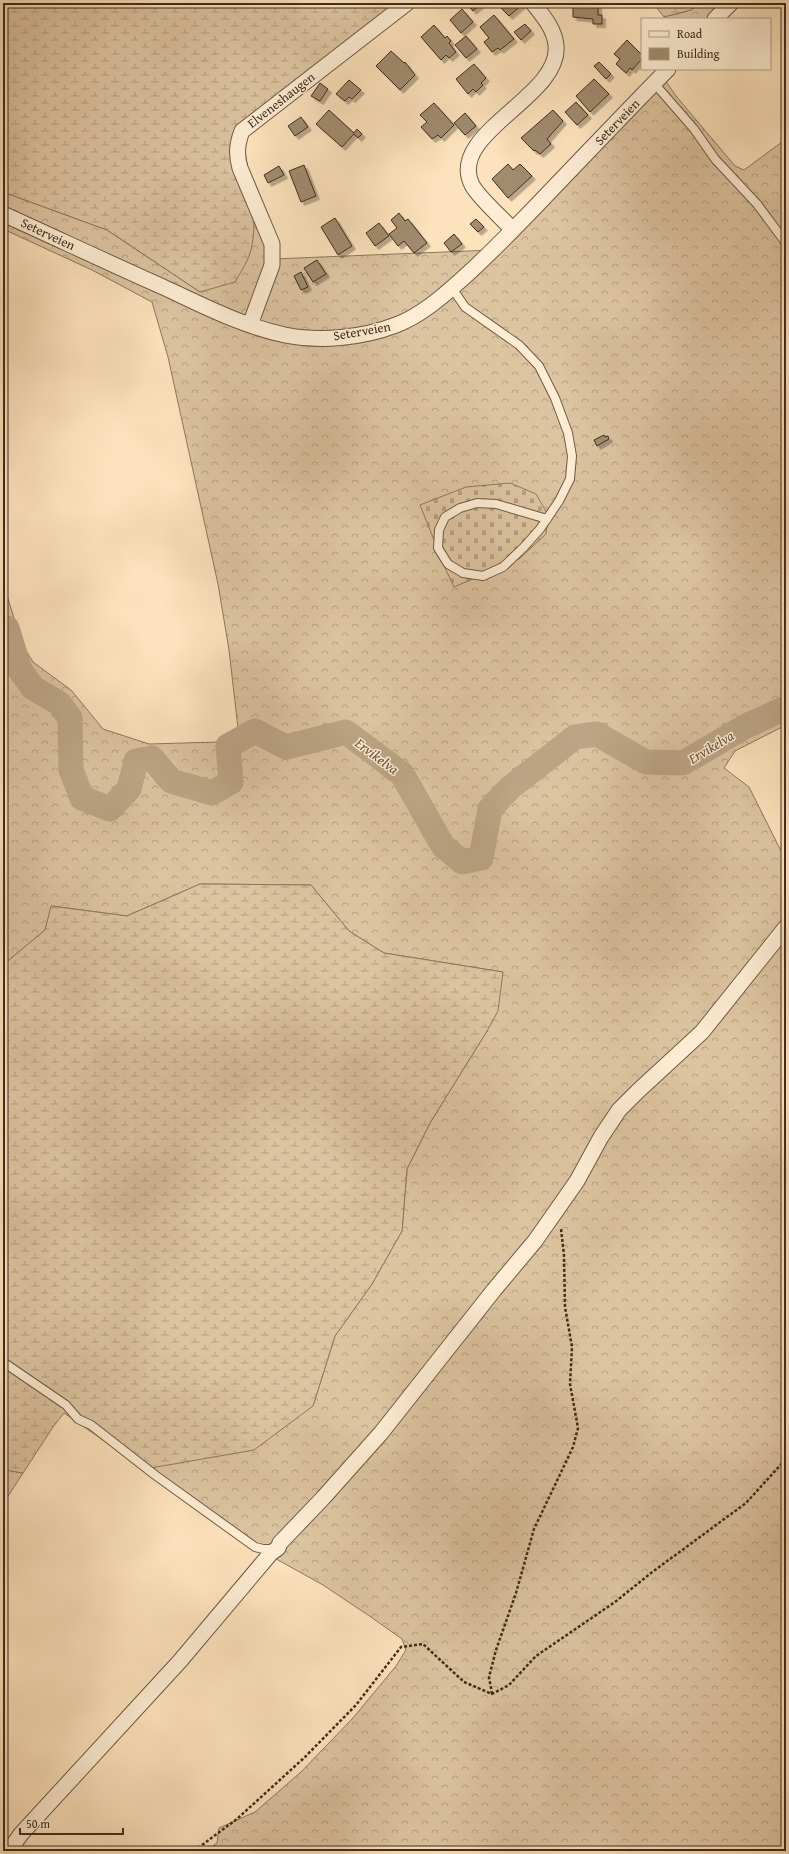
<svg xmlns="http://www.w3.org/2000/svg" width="789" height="1854" viewBox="0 0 789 1854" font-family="'Gentium Book Plus',serif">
	<defs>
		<pattern id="forest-crowns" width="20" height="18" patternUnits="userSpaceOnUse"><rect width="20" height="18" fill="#ddc4a1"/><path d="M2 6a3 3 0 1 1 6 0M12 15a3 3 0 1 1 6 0" fill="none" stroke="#b5a082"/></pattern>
		<pattern id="wetland-marsh" width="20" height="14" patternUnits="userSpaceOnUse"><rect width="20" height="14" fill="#ddc4a1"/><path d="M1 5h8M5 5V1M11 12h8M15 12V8" fill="none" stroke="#b5a082"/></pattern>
		<pattern id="cemetery-stones" width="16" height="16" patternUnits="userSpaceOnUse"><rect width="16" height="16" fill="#ddc4a1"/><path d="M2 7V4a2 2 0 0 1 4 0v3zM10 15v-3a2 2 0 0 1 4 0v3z" fill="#b5a082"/></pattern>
		<filter id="shadow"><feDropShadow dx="3.5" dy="3.5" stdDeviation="0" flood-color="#0004"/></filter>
	</defs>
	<rect width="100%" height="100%" fill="#fde3bd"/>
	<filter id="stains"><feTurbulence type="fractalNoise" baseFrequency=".005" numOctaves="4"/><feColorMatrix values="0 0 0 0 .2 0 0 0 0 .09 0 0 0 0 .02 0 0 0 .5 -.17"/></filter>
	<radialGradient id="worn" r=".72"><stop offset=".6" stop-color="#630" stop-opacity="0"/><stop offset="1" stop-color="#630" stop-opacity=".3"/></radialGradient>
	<path fill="url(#forest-crowns)" stroke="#8e785e" d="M699,3H739L724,19H666L664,17L691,10Z
		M665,80L676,96L735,166L744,170L786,139V725L735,751L724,768L749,787L786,861V1851H206L217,1843L219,1828L255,1812L301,1772L353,1718L396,1666L406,1650L402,1639L368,1615L323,1585L278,1560L234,1531L145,1469L313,1406L335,1336L372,1284L402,1231L407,1169L430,1123L487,1031L503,972L384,953L349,931L311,885L200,884L127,916L52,906L45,930L3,965V589H5L22,644L33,662L71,690L103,729L149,744L217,742L234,735L238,728L229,650L218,584L168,357L152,302L92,270L3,229V192L107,230L200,292L253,208L273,259L493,250Z
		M3,1468L11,1471L23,1473L3,1504Z"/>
	<path fill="url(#wetland-marsh)" stroke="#8e785e" d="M3,3H404L241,128C246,164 261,219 250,253C247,263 240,273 235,282L200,292L107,230L3,192Z
		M653,3H699L691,10L664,17Z
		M200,884L311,885L349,931L384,953L503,972L498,1011L487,1031L430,1123L407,1169L402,1231L372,1284L335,1336L313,1406L254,1450L145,1469L64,1413L53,1427L23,1473L11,1471L3,1468V965L45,930L51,906L127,916Z"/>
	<path fill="url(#cemetery-stones)" stroke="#8e785e" d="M510,483L536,494L548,515L546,534L519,559L454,587L446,570L420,505L466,487Z"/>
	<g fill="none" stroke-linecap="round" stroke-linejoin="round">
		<path stroke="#bca586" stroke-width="25" d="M3,628H7L20,670L33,688L59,703L70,718L71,770L82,798L110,809L129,789L136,761L152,758L171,781L212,793L231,782L228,746L255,731L286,747L346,732L402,774L443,846L462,862L481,858L490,809L511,787L575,737L597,734L646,762L683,763L746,726L786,708"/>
	</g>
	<path fill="#a18c6f" stroke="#3e2d1b" filter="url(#shadow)" d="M466,3H482L473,11Z
		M502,3H522L523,4L509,16L499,6Z
		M573,3H598V15H602V24H593V19L573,17Z
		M462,9L473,22L461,33L450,20Z
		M494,15L514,39L500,50L498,48L492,52L484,42L489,38L480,27Z
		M525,24L531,31L521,40L514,32Z
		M434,25L445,38L447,36L451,41L449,43L456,52L449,58L446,55L441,60L421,37Z
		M466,36L477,49L466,58L455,45Z
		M627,40L642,55V59L632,70L630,68L626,73L616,64L620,59L614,54Z
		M391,51L404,63L405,62L415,75L400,90L376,66Z
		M599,62L611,74L606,79L594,66Z
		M474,64L486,78L481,83L483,85L476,92L473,89L468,94L456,79Z
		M594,79L609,94L590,112L576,96Z
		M349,80L361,90L352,99L349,97L345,101L336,94Z
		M320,83L328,89L320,101L311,96Z
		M576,102L588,115L577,125L565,112Z
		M434,103L454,125L441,138L438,135L432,139L421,127L427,122L420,115Z
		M329,110L354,133L357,129L362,134L358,138L354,134L342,147L316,124Z
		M553,110L563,121L547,139L551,144L540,154L535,150L534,151L521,138Z
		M465,113L476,126L465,135L454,123Z
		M301,117L308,127L295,136L288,126Z
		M508,164L513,170L520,164L532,176L508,198L492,179Z
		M304,165L316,196L301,202L289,171Z
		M279,166L284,175L268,183L264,175Z
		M399,213L405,221L408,219L427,243L414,253L404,241L398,246L389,234L397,228L391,220Z
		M335,218L352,246L338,255L321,227Z
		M476,219L484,227L478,232L470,224Z
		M379,223L389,236L375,246L366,233Z
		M454,234L462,244L451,252L444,243Z
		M317,260L326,274L313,282L304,268Z
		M301,272L308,287L301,290L294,276Z
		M604,435L605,437L608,436L609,439L597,446L594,440Z"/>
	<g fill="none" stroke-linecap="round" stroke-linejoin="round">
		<g stroke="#6e5a44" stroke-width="10">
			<path id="lane" d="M654,83L694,129L715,159L757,204L786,243
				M452,288L465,307L519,345L539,366L555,398L568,433L572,456L570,479L559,501L540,529L524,547L503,567L483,576L463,573L448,564L438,548L439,530L445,517L460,508L477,503L496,504L547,519
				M3,1362L66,1405L78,1419L91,1425L155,1475L255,1547L263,1549H275"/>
		</g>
		<g stroke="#6e5a44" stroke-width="17">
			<path id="street" d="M715,19L731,3
				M3,214C56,238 109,263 163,287C202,305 242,326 285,335C320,342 362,338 396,325C420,316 442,297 461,280C488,256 513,230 538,204C581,159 624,114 668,69
				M513,230C503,219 478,197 472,185C446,133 562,97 556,45C554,28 543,16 533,3
				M250,325L272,265V244L240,168C236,154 237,144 242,131L407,3
				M9,1851L21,1834L180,1661L271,1553L278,1548L280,1543L323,1498L381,1433L494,1290L535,1241L577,1181L601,1137L619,1110L638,1091L702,1032L786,927"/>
		</g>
		<path stroke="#3e2d1b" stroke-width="2.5" stroke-dasharray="3 2" stroke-linecap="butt" d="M492,1694L489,1677L496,1650L516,1593L534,1529L573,1447L578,1428L570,1384L572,1347L565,1307L564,1255L561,1229
			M28,1847L34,1851
			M194,1851L237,1819L305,1757L356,1705L401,1647L423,1644L464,1682L492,1694L509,1685L536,1656L615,1602L651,1573L746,1503L786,1459"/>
		<use href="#lane" stroke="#feedd4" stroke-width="8"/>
		<use href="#street" stroke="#feedd4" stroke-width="15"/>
	</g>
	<g text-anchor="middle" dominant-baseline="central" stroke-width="3" stroke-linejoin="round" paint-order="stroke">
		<g font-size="13" fill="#3e2d1b" stroke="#feedd4">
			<text transform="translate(281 100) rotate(-38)">Elveneshaugen</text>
			<text transform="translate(617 122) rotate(-46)">Seterveien</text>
			<text transform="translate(48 234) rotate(25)">Seterveien</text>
			<text transform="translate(362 331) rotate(-10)">Seterveien</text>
		</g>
		<g font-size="14" font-style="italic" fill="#64513b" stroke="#feedd4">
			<text transform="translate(711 747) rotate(-31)">Ervikelva</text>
			<text transform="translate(377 756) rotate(37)">Ervikelva</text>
		</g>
	</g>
	<rect width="789" height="1854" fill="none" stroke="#fde3bd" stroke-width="16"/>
	<rect x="4" y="4" width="781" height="1846" fill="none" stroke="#3e2d1b" stroke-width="2"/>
	<rect x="8" y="8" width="773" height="1838" fill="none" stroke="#3e2d1b"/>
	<rect x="641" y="18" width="130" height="52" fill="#feedd4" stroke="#b1a08a"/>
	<rect x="649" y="31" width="20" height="6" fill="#feedd4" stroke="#b1a08a"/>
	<text x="677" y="38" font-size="12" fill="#3e2d1b">Road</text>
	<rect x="649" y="48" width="20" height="12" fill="#a18c6f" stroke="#b1a08a"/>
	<text x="677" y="58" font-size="12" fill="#3e2d1b">Building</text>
	<path d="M20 1828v6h103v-6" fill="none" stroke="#3e2d1b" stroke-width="2"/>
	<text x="26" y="1828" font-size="12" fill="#3e2d1b" stroke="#feedd4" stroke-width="3" paint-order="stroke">50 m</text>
	<rect width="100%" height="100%" filter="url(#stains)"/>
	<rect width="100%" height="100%" fill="url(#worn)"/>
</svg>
